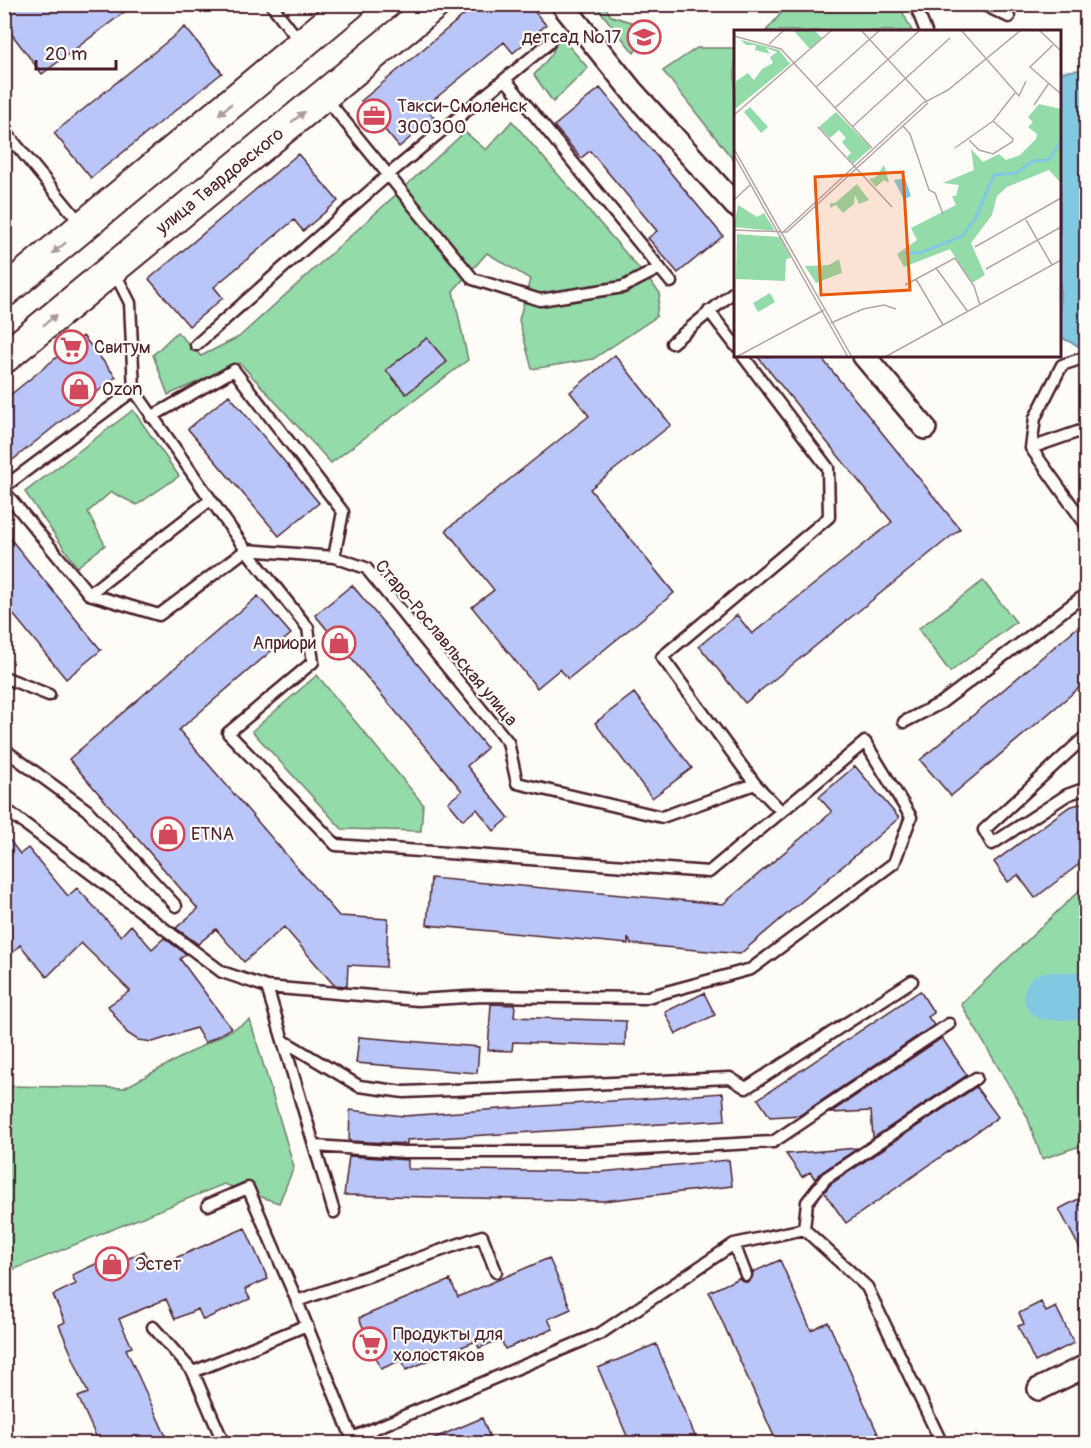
<svg xmlns="http://www.w3.org/2000/svg" width="1091" height="1448" viewBox="0 0 1091 1448" font-family="Pangolin,sans-serif">
	<rect width="100%" height="100%" fill="#fdfcf7"/>
	<filter id="ink" filterUnits="userSpaceOnUse"><feTurbulence type="fractalNoise" baseFrequency=".0167" numOctaves="2"/><feDisplacementMap in="SourceGraphic" scale="12" xChannelSelector="R" yChannelSelector="G"/><feConvolveMatrix kernelMatrix="1 2 1 2 8 2 1 2 1" color-interpolation-filters="sRGB"/></filter>
	<g filter="url(#ink)">
		<path fill="#94dbaa" stroke="#6f7d6a" stroke-width="1.5" fill-rule="evenodd" d="M789,4L899,5L912,31H766Z
			M595,5H604L611,16L651,28L634,53Z
			M559,35L588,68L553,102L534,75L552,54Z
			M697,48H735V162L663,71Z
			M512,121L660,293L656,317L593,359L532,369L519,320L530,279L487,253L453,291L468,360L331,463L240,363L168,395L153,355L177,332L201,356L239,337L465,132L486,150ZM427,338L446,362L406,394L386,370Z
			M133,410L179,476L137,505L111,492L88,512L105,545L77,567L25,492Z
			M983,581L1016,622L950,672L918,629Z
			M317,675L423,804L421,831L342,829L252,731Z
			M1086,884V1144L1042,1159L1027,1116L961,1004Z
			M250,1020L294,1167L279,1203L224,1184L5,1273V1086L124,1088Z"/>
		<path fill="#81c8e2" stroke="#6b8499" stroke-width="1.5" d="M1078,70L1086,71V350L1060,337V72Z"/>
		<g fill="none" stroke-linecap="round" stroke-linejoin="round">
			<path stroke="#81c8e2" stroke-width="48" d="M1048,996H1086"/>
		</g>
		<path fill="#bac6f7" stroke="#4a1f2b" stroke-width="1.5" d="M4,4H135L42,74L4,24Z
			M477,4H528L546,25L513,53L504,42L425,107L434,118L399,147L361,101Z
			M185,27L222,73L91,178L54,133Z
			M600,88L723,236L678,273L648,238L657,231L590,151L581,158L554,126Z
			M298,154L338,201L303,231L294,220L214,287L223,298L189,326L149,279Z
			M83,336L116,377L4,467V400Z
			M427,338L447,362L406,394L386,370Z
			M615,355L671,425L590,489L674,593L568,679L560,669L537,688L472,607L494,590L446,530L589,416L570,392Z
			M757,356H820L960,529L745,703L699,646L737,615L752,634L892,522Z
			M229,395L319,503L279,536L188,429Z
			M4,531L101,650L66,679L4,603Z
			M352,585L487,748L467,766L509,818L494,831L477,809L463,820L448,802L462,791L315,615Z
			M258,596L291,634L179,730L339,916L388,919L386,967L348,965L347,986L334,985L284,927L244,962L216,929L198,944L176,928L198,909L69,759Z
			M1086,620V682L951,796L920,760Z
			M634,693L692,768L652,798L595,723Z
			M855,766L899,818L740,954L631,944L628,937V944L427,925L431,878L723,904L832,812L819,797Z
			M1086,802V859L1035,898L1018,875L1008,882L994,862L1069,807Z
			M4,833L20,854L28,848L68,896L77,888L121,936L131,925L152,949L164,938L186,954L180,959L231,1028L205,1043L196,1028L153,1042L138,1040L127,1033L108,1006L130,991L81,943L47,977L20,945L4,962Z
			M920,991L934,1013L928,1017L934,1025L800,1115L770,1117L758,1099Z
			M704,993L715,1015L676,1034L665,1012Z
			M491,1004L515,1005L514,1017L626,1021L625,1046L513,1042L512,1051L488,1050Z
			M359,1037L479,1047L477,1073L356,1063Z
			M942,1038L967,1075L873,1138L871,1111L830,1113Z
			M976,1087L998,1117L846,1223L824,1192L831,1184Z
			M723,1093L725,1120L407,1140V1144L349,1141L350,1110L404,1116Z
			M858,1148L822,1172L815,1179L810,1172L802,1177L786,1154Z
			M349,1156L408,1160V1169L600,1172L729,1160L732,1186L603,1201L344,1195Z
			M1086,1195V1260L1059,1209Z
			M245,1228L268,1279L245,1289L250,1299L203,1320L198,1309L175,1319L166,1299L119,1319L132,1347L126,1349L169,1443H99L78,1397L88,1393L59,1325L65,1322L53,1295L76,1284L72,1275L119,1253L123,1261L144,1251L152,1268Z
			M549,1258L571,1309L548,1319L553,1329L505,1349L501,1339L479,1348L476,1341L406,1370L402,1360L381,1369L359,1318L450,1280L458,1297Z
			M780,1260L811,1330L828,1322L882,1443H777L709,1292L739,1278L744,1282H749L753,1272Z
			M1041,1302L1046,1312L1056,1307L1074,1343L1035,1362L1018,1326L1024,1324L1019,1313Z
			M656,1344L698,1443H630L598,1368Z
			M482,1418L492,1443H423Z"/>
		<g fill="none" stroke-linecap="round" stroke-linejoin="round">
			<g stroke="#4a1f2b" stroke-width="15">
				<path id="lane" d="M271,4L300,42
					M915,4L926,32
					M982,4L1009,17
					M505,79L671,282
					M324,96L473,279L540,300L623,287L660,268
					M4,130L82,225
					M709,311L736,346
					M672,343L736,290
					M196,345L388,175L549,43
					M743,356L828,468L829,517L662,657L755,784L781,811
					M1086,357L1062,365L1035,418L1031,448L1086,525
					M151,417L234,370L343,512L334,557
					M1031,448L1086,429
					M4,487L134,390
					M4,491L89,594L159,615L246,550L334,557L366,568L508,742L517,783L662,817L755,784
					M89,594L209,501
					M4,677L49,695
					M904,722L941,703L1086,594
					M1086,736L984,830L992,844L1067,795L1086,788
					M4,746L9,753L87,810L176,906
					M4,806L9,812L222,972L267,987L418,1000L483,996L644,998L751,969L894,863L911,817L865,742L709,872L336,845L228,733L313,662L308,628L246,550L134,390L130,303L114,271
					M267,987L334,1212
					M284,1041L359,1086L404,1092L730,1078L746,1088L912,981
					M315,1146L404,1152H589L773,1142L949,1024
					M208,1205L248,1188L297,1301
					M804,1229L807,1202L826,1178L976,1078
					M734,1244L746,1275
					M153,1327L193,1372L224,1444
					M193,1372L307,1325
					M352,1438L601,1333L734,1244L804,1229L867,1287L942,1444
					M354,1443L297,1301L482,1236L496,1272"/>
			</g>
			<g stroke="#4a1f2b" stroke-width="26">
				<path id="street" d="M562,4L632,91L736,206
					M864,356L925,428
					M1039,1389L1086,1366"/>
			</g>
			<g stroke="#4a1f2b" stroke-width="34">
				<path id="secondary" d="M4,292L350,4
					M4,358L435,4"/>
			</g>
			<use href="#lane" stroke="#fdfcf7" stroke-width="10"/>
			<use href="#street" stroke="#fdfcf7" stroke-width="21"/>
			<use href="#secondary" stroke="#fdfcf7" stroke-width="30"/>
		</g>
		<defs><path id="oneway-solid" d="M-6-.8H1V-3.2L6.5 0L1 3.2V.8H-6Z" transform="scale(1.5)"/></defs>
		<g fill="#ac999b">
			<use href="#oneway-solid" transform="translate(225 109) rotate(140)"/>
			<use href="#oneway-solid" transform="translate(298 117) rotate(-39)"/>
			<use href="#oneway-solid" transform="translate(59 248) rotate(141)"/>
			<use href="#oneway-solid" transform="translate(50 320) rotate(-39)"/>
		</g>
	</g>
	<defs>
		<g id="school-ring" transform="scale(1.725)"><circle r="9.5" fill="#fdfcf7" stroke="#d1495b" stroke-width="1.5"/><path d="M0-5L7-2L0 1L-7-2ZM-4 1L0 2.5L4 1V4Q0 6-4 4Z" fill="#d1495b"/></g>
		<g id="office-ring" transform="scale(1.725)"><circle r="9.5" fill="#fdfcf7" stroke="#d1495b" stroke-width="1.5"/><path d="M-6-3h4V-5.5h4V-3h4V5H-6ZM-1-4.5V-3h2v-1.5ZM-6 0V1H6V0Z" fill="#d1495b"/></g>
		<g id="supermarket-ring" transform="scale(1.725)"><circle r="9.5" fill="#fdfcf7" stroke="#d1495b" stroke-width="1.5"/><path d="M-6-5.5h2.5l.6 2H6L4.5 2H-2.5L-4.4-4H-6ZM-1.5 3.2a1.3 1.3 0 1 0 .1 0ZM3 3.2a1.3 1.3 0 1 0 .1 0Z" fill="#d1495b"/></g>
		<g id="shop-ring" transform="scale(1.725)"><circle r="9.5" fill="#fdfcf7" stroke="#d1495b" stroke-width="1.5"/><path d="M-5-2.5h2.3a2.7 3.5 0 0 1 5.4 0H5L5.5 6h-11ZM-1.5-2.5h3a1.5 2.3 0 0 0-3 0Z" fill="#d1495b"/></g>
	</defs>
	<g fill-rule="evenodd">
		<use href="#school-ring" x="644" y="37"/>
		<use href="#office-ring" x="374" y="116"/>
		<use href="#supermarket-ring" x="71" y="347"/>
		<use href="#shop-ring" x="79" y="389"/>
		<use href="#shop-ring" x="339" y="643"/>
		<use href="#shop-ring" x="168" y="834"/>
		<use href="#shop-ring" x="112" y="1264"/>
		<use href="#supermarket-ring" x="370" y="1344"/>
	</g>
	<g text-anchor="middle" dominant-baseline="central" stroke-width="4.5" stroke-linejoin="round" paint-order="stroke">
		<g font-size="18" fill="#4a1f2b" stroke="#fdfcf7" text-anchor="start">
			<text x="621" y="37" text-anchor="end">детсад №17</text>
			<text x="397" y="106">Такси-Смоленск<tspan x="397" dy="21">300300</tspan></text>
			<text x="94" y="347">Свитум</text>
			<text x="102" y="389">Ozon</text>
			<text x="316" y="643" text-anchor="end">Априори</text>
			<text x="191" y="834">ETNA</text>
			<text x="135" y="1264">Эстет</text>
			<text x="393" y="1334">Продукты для<tspan x="393" dy="21">холостяков</tspan></text>
		</g>
		<g font-size="18" fill="#4a1f2b" stroke="#fdfcf7">
			<text transform="translate(220 181) rotate(-39)">улица Твардовского</text>
			<text transform="translate(446 643) rotate(50)">Старо-Рославльская улица</text>
		</g>
	</g>
	<g transform="translate(734 30)">
		<rect width="327" height="327" fill="#fdfcf7"/>
		<path d="M59,0H80L88,8L76,19ZM7,10L45,20L56,34L0,80L2,51L14,43L20,50L28,39L39,33L36,27L43,22L32,18L36,24L21,20L22,15H12ZM305,74L327,79V153L315,140L273,157L263,166L258,185L237,213L251,245L238,253L216,219L170,237L163,224L183,210L177,198L222,175L218,166H222L225,155L209,153L240,140L237,119L249,132L265,124L272,130L286,125L302,109L303,104L294,97L299,92L294,87ZM16,77L34,97L27,103L10,82ZM102,82L137,118L119,134L113,127L117,123L108,112L112,108L105,100L96,108L85,97ZM150,135L155,153L150,150L142,157L135,149L142,147ZM123,154L135,170L125,174L121,165L120,174L109,183L102,175L96,178V173H101ZM4,175L23,187L30,183L41,201L0,197ZM3,204L46,207L57,228L52,229L51,251L2,249ZM105,229L108,243L82,253L71,236L95,235ZM36,263L41,272L24,282L19,273Z" fill="#94dbaa"/>
		<path d="M171,148L177,166L170,170L160,150Z" fill="#81c8e2"/>
		<path fill="none" stroke="#81c8e2" stroke-width="3" d="M170,223H186L228,206L241,189L260,145L282,143L299,131L315,130L327,111"/>
		<path fill="none" stroke="#b5a4a5" stroke-width="1.5" d="M127,0L193,72M227,0L285,66L292,51M305,0L327,21M0,6L47,19L138,118M35,14L50,0M319,15L296,37L327,64M82,57L146,0M300,75L315,53M101,78L186,0M0,85L98,0M169,96L176,104L195,160L201,163L209,184M84,97L158,177M118,97L216,8M235,110L245,120L259,124L278,112L279,109L259,91M221,118L259,91L281,63M0,119L118,327M0,125L114,327M0,170L16,155M292,190L318,235M0,200L53,202L194,73M47,204L189,73L214,60L287,0M241,217L327,168M202,238L234,282M252,239L327,197M182,249L209,295M171,255L221,228L240,256L246,275M97,293L129,279L150,275L162,279M2,327L90,280M151,327L327,230"/>
		<path fill="#e8590c" fill-opacity="0.15" stroke="#e8590c" stroke-width="3" d="M169,142L176,260L87,265L81,147Z"/>
		<rect width="327" height="327" fill="none" stroke="#4a1f2b" stroke-width="3"/>
	</g>
	<rect width="1091" height="1448" fill="none" stroke="#fdfcf7" stroke-width="24"/>
	<rect x="12" y="12" width="1067" height="1424" fill="none" stroke="#4a1f2b" stroke-width="2" filter="url(#ink)"/>
	<path d="M36 60v9h80v-9" fill="none" stroke="#4a1f2b" stroke-width="3"/>
	<text x="45" y="60" font-size="18" fill="#4a1f2b" stroke="#fdfcf7" stroke-width="4.5" paint-order="stroke">20 m</text>
</svg>
